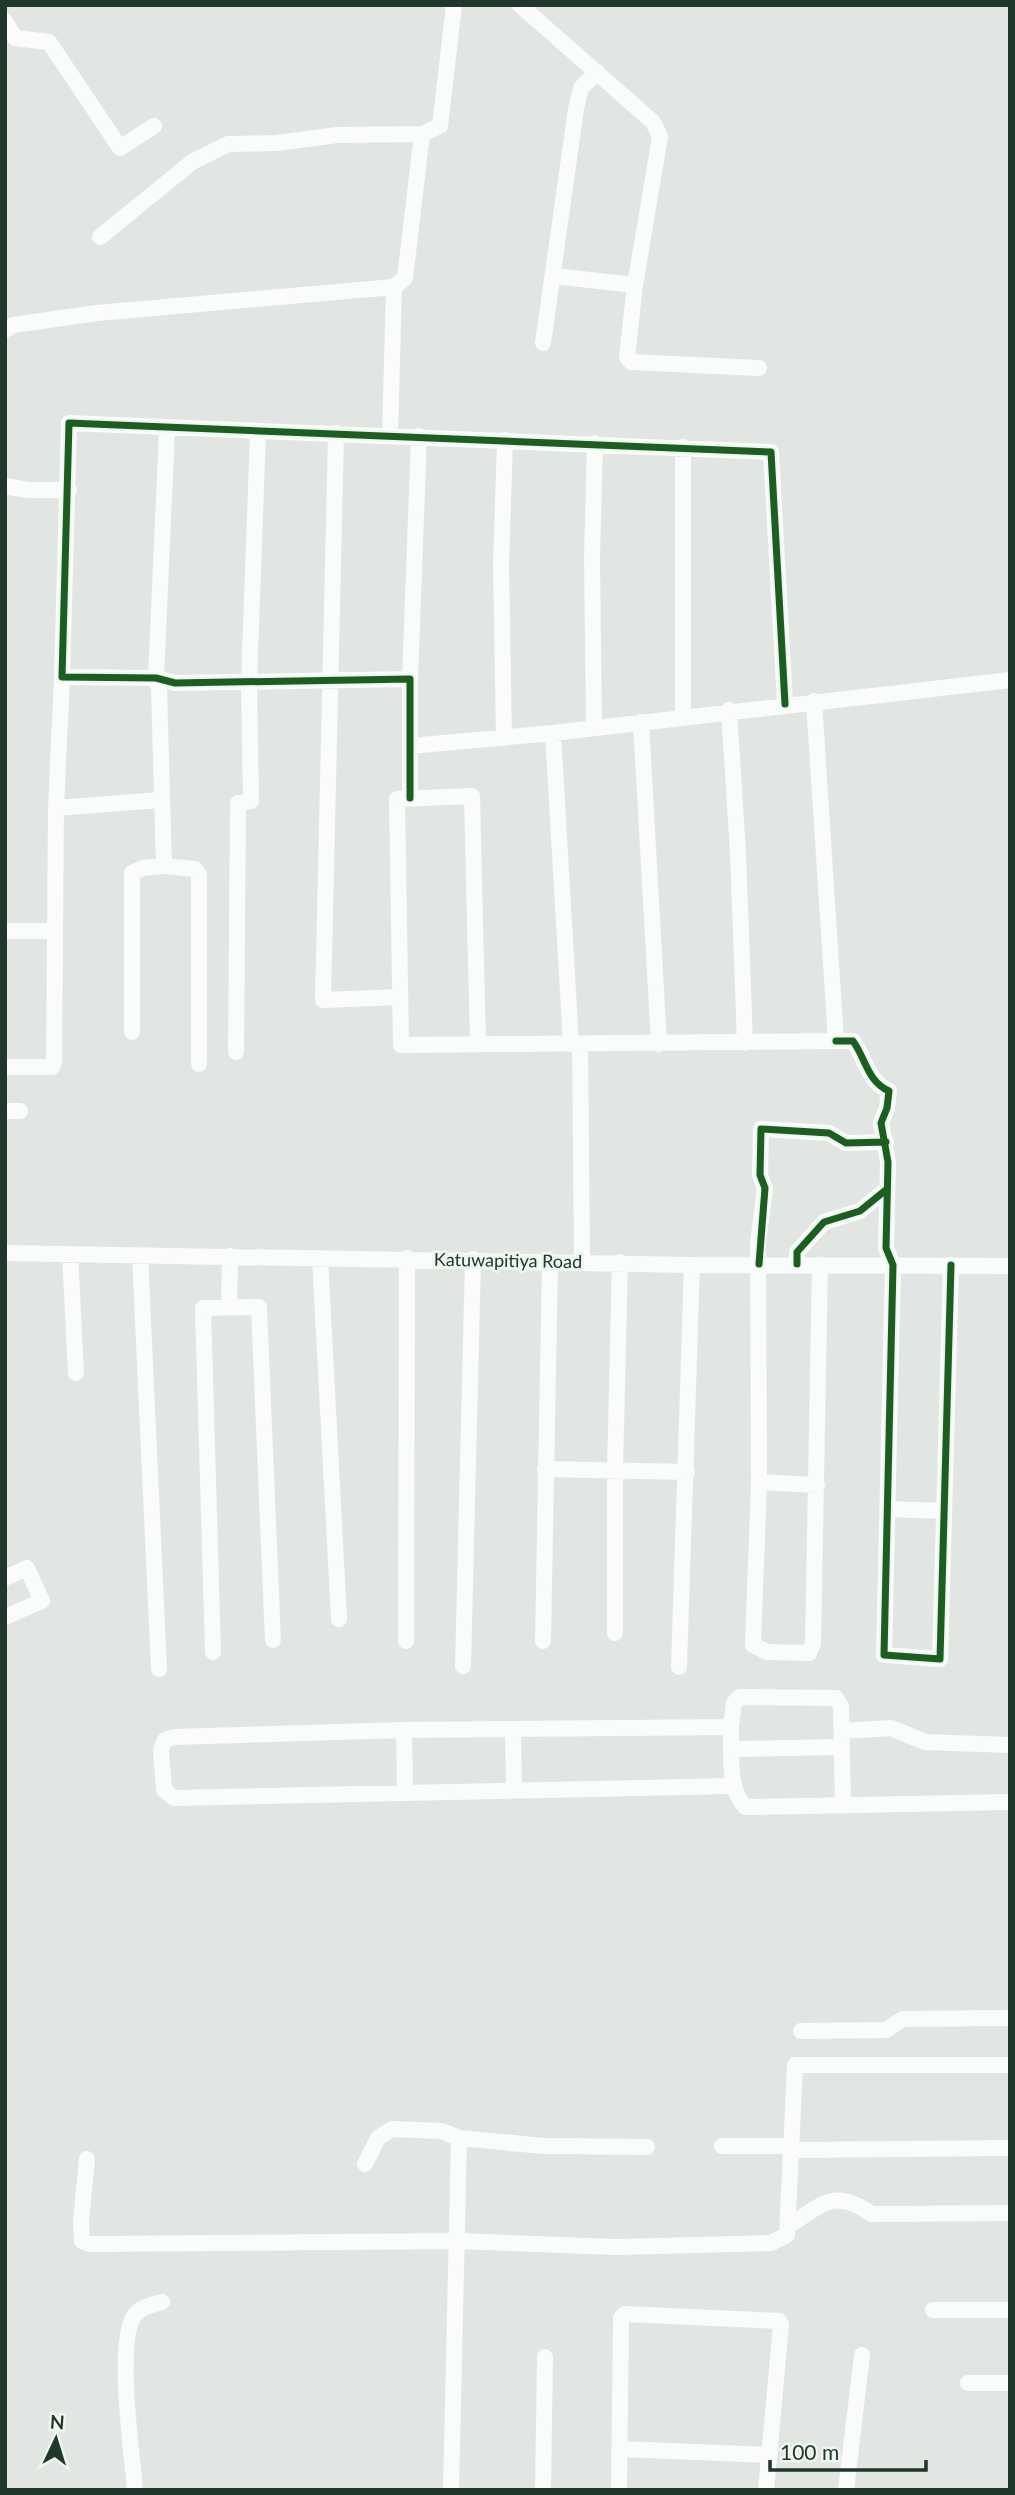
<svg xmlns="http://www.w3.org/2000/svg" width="1015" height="2495" viewBox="0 0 1015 2495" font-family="Lato,sans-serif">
	<rect width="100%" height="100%" fill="#e1e6e2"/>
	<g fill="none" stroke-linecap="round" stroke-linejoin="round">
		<path stroke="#fafbfb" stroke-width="16" d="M520,5L653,122L660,137L635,285L627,357L631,362L759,368
			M5,21L15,38L49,42L120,148L154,126
			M100,237L192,162L228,144L277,143L337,135L422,134
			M553,276L635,285
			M5,330L13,325L97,313L394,287
			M543,343L576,109L581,88L597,72
			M336,433L323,1000L399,997
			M390,435L394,287L405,278L422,134L440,126L454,5
			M5,486L28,490H69
			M62,677L56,808L160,800
			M410,679L419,436
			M729,710L738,852L745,1043
			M683,716V447
			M641,722L659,1044
			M594,727L592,558L595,443
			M553,733L571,1044
			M504,737L501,566L505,440
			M410,746L553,733L1010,680
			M410,798V679L175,683L156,678L62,677L69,423L771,452L785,704
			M164,866L195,869L199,875V1064
			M5,931H54
			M132,1032V873L143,868L164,866L159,688L156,678L167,429
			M836,1041H853C866,1059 867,1081 889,1091L887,1108L881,1123L888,1162L886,1248L893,1265L884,1655L940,1659L951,1265
			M478,1044L472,796L397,799L401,1045L836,1041L814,701
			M580,1044L582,1262
			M236,1052L238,803L251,801L249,682L258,432
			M5,1067H52L54,1063L56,808
			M5,1111H20
			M5,1253L692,1265L1010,1266
			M70,1254L76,1373
			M140,1256L159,1669
			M320,1258L339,1619
			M797,1264V1252L824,1222L860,1211L887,1189
			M820,1265L813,1643L809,1653L767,1652L753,1645L759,1482L758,1243L765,1188L760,1175L761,1129L829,1133L846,1143L886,1142
			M229,1307L230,1256
			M545,1469L687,1472
			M759,1482L817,1485
			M888,1509L944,1511
			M5,1578L27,1568L42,1601L5,1617
			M615,1633V1471L620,1262
			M406,1641L407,1258
			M543,1641L550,1261
			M213,1652L203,1308L259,1307L273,1640
			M463,1666L473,1259
			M679,1667L692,1265
			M731,1727L734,1703L740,1697L836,1698L841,1706L843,1806
			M404,1730L405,1792
			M513,1730L514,1790
			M842,1731L891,1728L925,1742L1010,1745
			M732,1749L842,1747
			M734,1786L174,1798L164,1790L161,1750L165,1740L174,1737L404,1730L731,1727C732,1752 727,1787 745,1807L1010,1802
			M801,2031L886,2030L903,2019L1010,2018
			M722,2146H789
			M789,2150L1010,2148
			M87,2159L81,2221L82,2241L89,2244L455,2241L616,2247L771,2243L787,2235L795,2065H1010
			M365,2164L378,2138L392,2129L442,2131L459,2138L544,2146L647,2147
			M788,2226C823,2205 832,2187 872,2214L1010,2213
			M933,2310H1010
			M968,2383H1010
			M620,2449L770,2455
			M135,2490C132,2453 116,2344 134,2316C140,2307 152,2305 162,2302
			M451,2490L459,2138
			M543,2490L545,2357
			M619,2490L621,2318L625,2314L779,2321L781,2325L766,2490
			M846,2490L862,2355"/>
		<g stroke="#eef6f0" stroke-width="11">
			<path id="cycleway" d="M410,798V679L175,683L156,678L62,677L69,423L771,452L785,704
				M836,1041H853C866,1059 867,1081 889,1091L887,1108L881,1123L888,1162L886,1248L893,1265L884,1655L940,1659L951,1265
				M759,1264L765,1188L760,1175L761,1129L829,1133L846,1143L886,1142
				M797,1264V1252L824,1222L860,1211L887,1189"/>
		</g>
		<use href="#cycleway" stroke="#1b5e20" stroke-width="7"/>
	</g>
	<g text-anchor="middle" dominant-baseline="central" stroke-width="6" stroke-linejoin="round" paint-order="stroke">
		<g font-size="18" fill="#21372b" stroke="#eef6f0">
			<text transform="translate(508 1260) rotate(1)">Katuwapitiya Road</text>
		</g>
	</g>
	<rect width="1015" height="2495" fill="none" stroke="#21372b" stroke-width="14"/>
	<g transform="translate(56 2439) rotate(4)" stroke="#eef6f0" stroke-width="5" paint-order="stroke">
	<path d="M0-5L12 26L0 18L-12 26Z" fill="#21372b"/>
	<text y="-10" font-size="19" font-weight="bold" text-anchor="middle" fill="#21372b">N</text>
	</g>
	<path d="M770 2460v10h156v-10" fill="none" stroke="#21372b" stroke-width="3.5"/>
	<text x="780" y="2460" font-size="21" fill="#21372b" stroke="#eef6f0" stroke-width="5" paint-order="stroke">100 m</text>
</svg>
